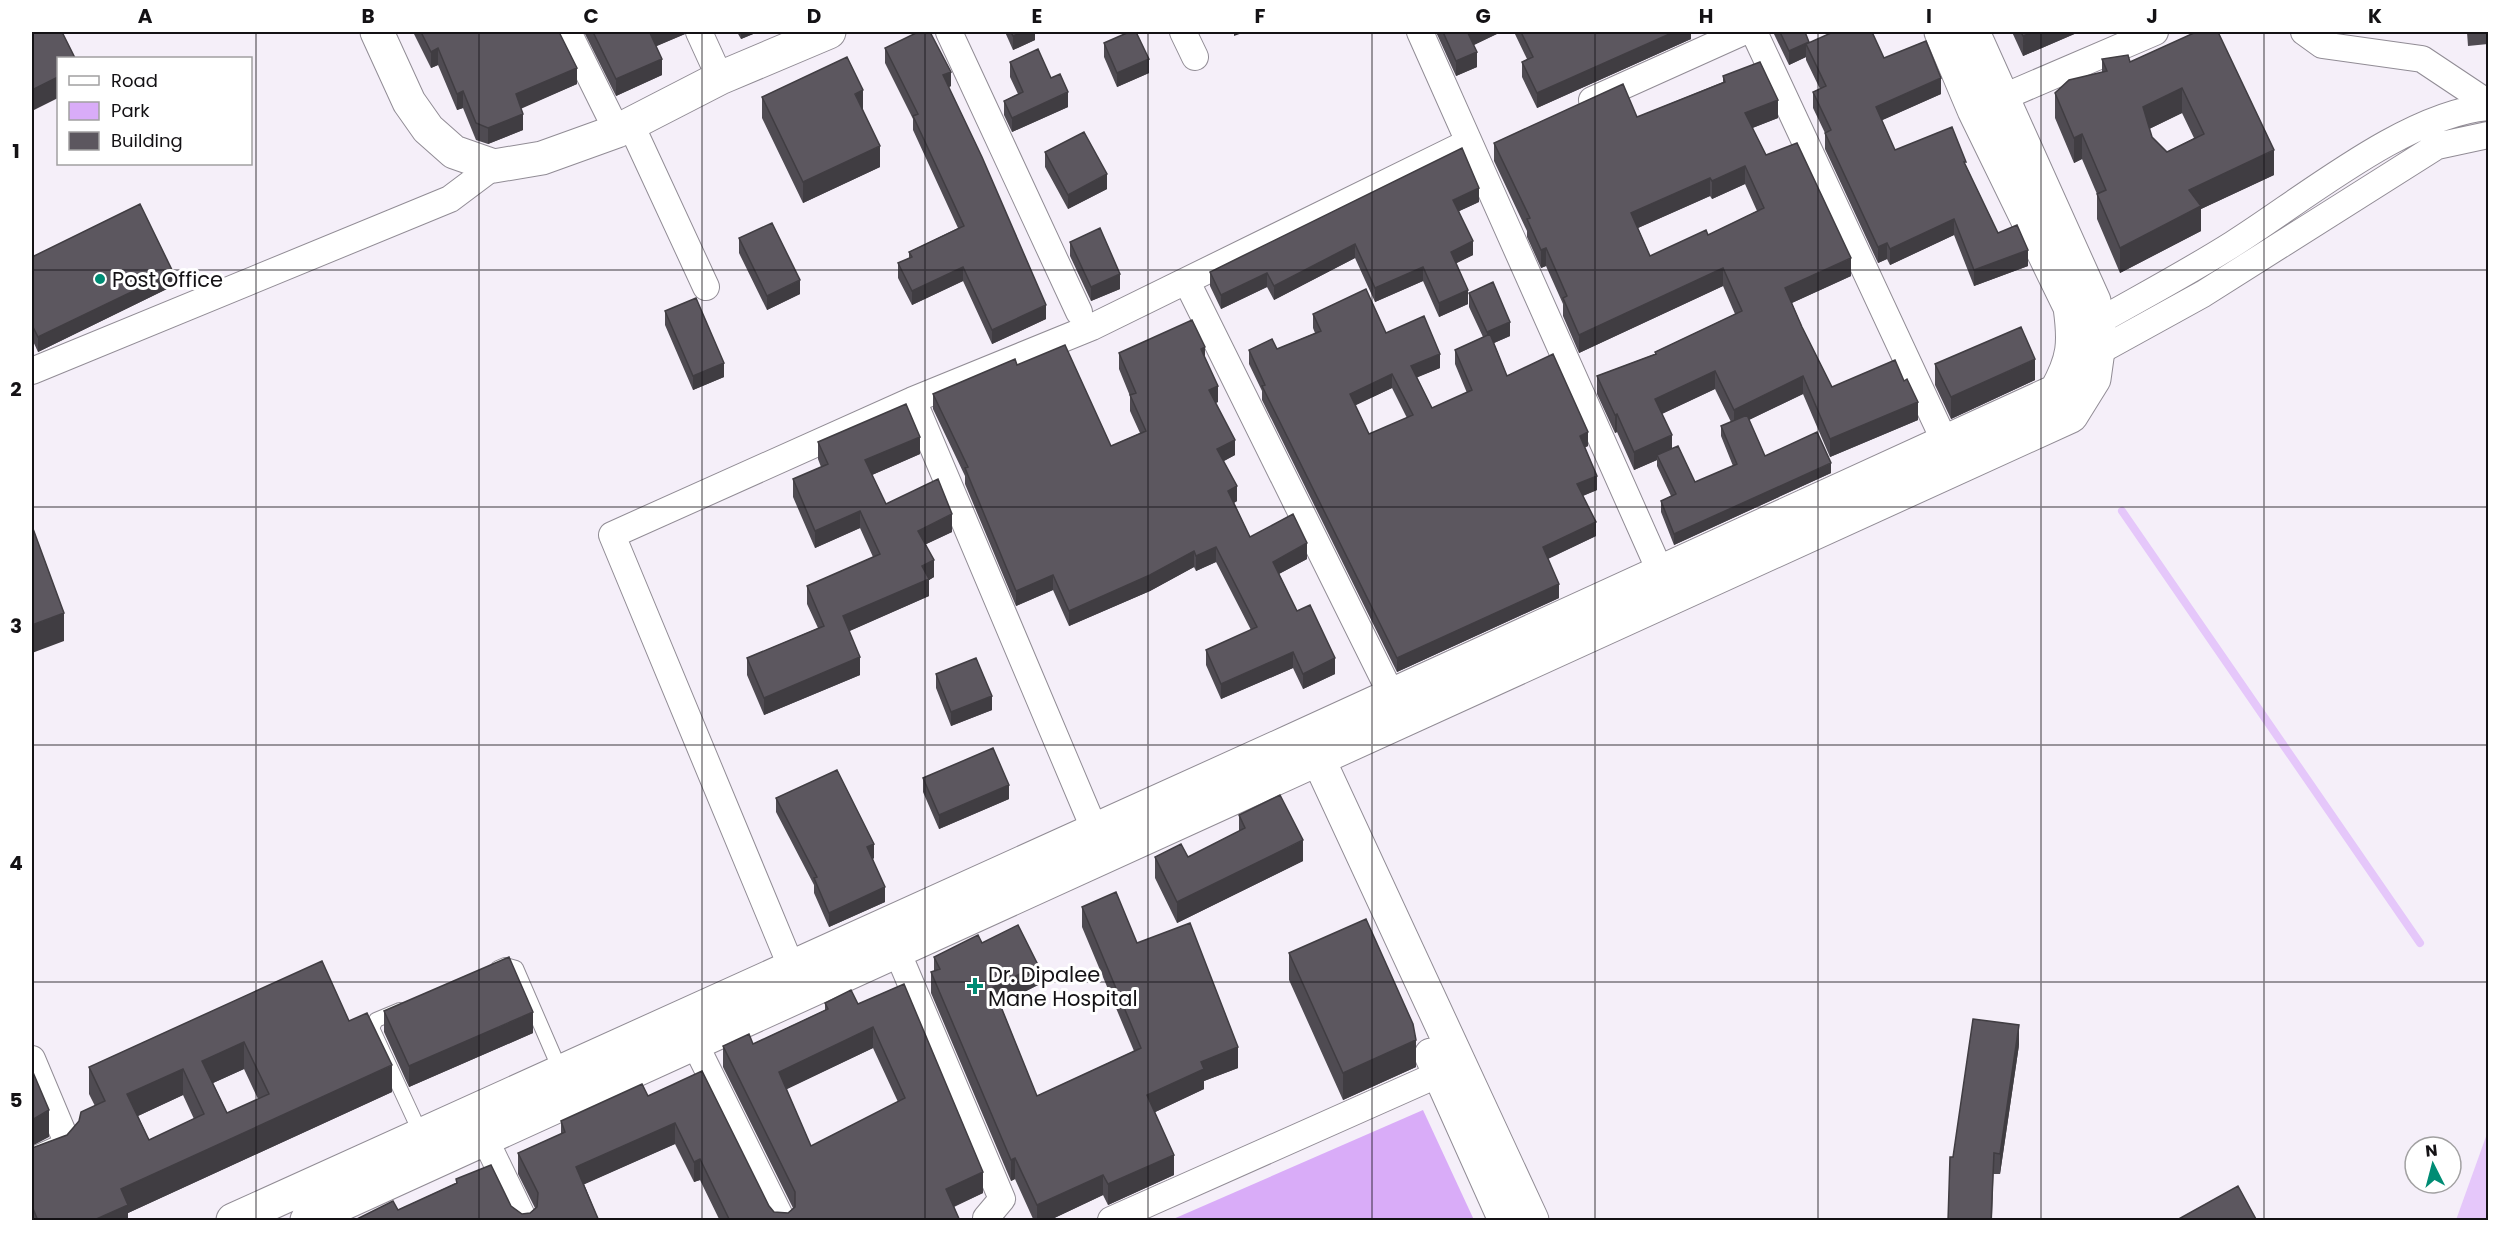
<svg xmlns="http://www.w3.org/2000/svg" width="2520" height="1252" viewBox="0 0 2520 1252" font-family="Poppins,sans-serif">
	<rect width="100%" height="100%" fill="#f5eff9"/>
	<path fill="#d9acf8" d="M1423,1110L1474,1220H1171Z"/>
	<path fill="#e5c7fa" d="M2488,1131V1220H2456Z"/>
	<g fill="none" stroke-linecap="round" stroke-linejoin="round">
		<path stroke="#e5c7fa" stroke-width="8" d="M2122,511L2420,943"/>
		<g stroke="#918c95" stroke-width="16">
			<path id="lane" d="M498,968L505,965L516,968L561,1072
				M400,1010L376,1020L372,1028L421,1134"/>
		</g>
		<g stroke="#918c95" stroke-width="28">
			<path id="street" d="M568,32L617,131
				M699,32L720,78
				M949,32L1079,312
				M1183,32L1195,57
				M1420,32L1660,571
				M1754,32L1952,457
				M2304,32L2322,45L2422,59L2488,103
				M1592,100L1743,32
				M1985,105L2155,32
				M631,125L706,287
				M1187,282L1400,712
				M2082,331C2132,302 2184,275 2233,244C2303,200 2406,114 2488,107
				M2085,359L2203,294L2437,146L2488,135
				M32,371L450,199L494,166
				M913,400L1101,845
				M897,951L1002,1199L986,1218L988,1220
				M798,983L612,535L913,400L1092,327L1469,142
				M695,1044L782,1220
				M32,1059L66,1140L61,1148L32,1161
				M485,1139L524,1220
				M1111,1220L1439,1074"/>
		</g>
		<g stroke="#918c95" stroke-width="35">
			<path id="secondary" d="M377,32L409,102L428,129L454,152L494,166L542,158L617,131L720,78L829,32
				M1310,741L1532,1220
				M1431,1055L1505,1220
				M233,1220L1289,742L2056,391C2074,359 2075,343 2070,307L1974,110L1941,32
				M307,1220L2071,416L2094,379L2100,336L2094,301L1973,32"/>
		</g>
		<use href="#lane" stroke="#fff" stroke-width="14"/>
		<use href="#street" stroke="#fff" stroke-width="26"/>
		<use href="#secondary" stroke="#fff" stroke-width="33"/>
	</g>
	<path fill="#4f4b52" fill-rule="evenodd" d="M413,32H559L577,84L521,108L523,130L488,144L476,140L463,108L457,110L438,65L431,68Z
		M584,32H685V34L656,46L662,75L616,96Z
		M737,32H758L741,39Z
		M1005,32H1035V40L1013,50Z
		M1436,32H1501L1473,45L1477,67L1456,76Z
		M1514,32H1691V39L1537,108L1522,77V62L1527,59Z
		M1773,32H1805L1809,42L1884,58L1941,94L1882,120L1895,150L1966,166L1998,233L2028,266L1974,286L1954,235L1890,265L1887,259L1878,263L1825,149V133L1813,108V92L1820,89L1806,60V57L1789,65Z
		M2012,32H2079L2023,56Z
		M2196,32L2274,175L2201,209V231L2120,273L2097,219V194L2082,159L2074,163L2055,118V93L2102,72V59L2130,62ZM2182,113L2194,138L2167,152L2152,137L2149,129Z
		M2467,32H2488V44L2468,46Z
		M1104,43L1149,73L1117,87L1104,57Z
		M885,48L951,86L949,87L1046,319L992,344L963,281L912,305L898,278V263L909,258V252L958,228L913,130V119L885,63Z
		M1010,62L1051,78L1068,107L1012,132L1004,115V101L1018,94L1010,77Z
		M1723,76L1778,118L1752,128L1766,155L1851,276L1792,303L1802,327L1832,387L1918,420L1830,457L1803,394L1749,420L1765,456L1831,473L1674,545L1661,512V501L1671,496L1657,466V460L1634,470L1617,432L1615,433L1597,394V376L1655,354V352L1735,314L1723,286L1579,353L1563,316V304L1546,266L1541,268L1527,237V231L1494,161V143L1637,117L1723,82ZM1745,184L1757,211L1708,235L1650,256L1638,228L1710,196L1712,199ZM1715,389L1731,422L1721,426V436L1733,466L1695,482L1672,449L1662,414Z
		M762,97L863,110L880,167L803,203L762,118Z
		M1045,152L1107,189L1068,209L1045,167Z
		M1479,202L1459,211L1473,255L1456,263L1468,304L1439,317L1423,281L1375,302L1355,258L1274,300L1267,287L1221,309L1210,286V272Z
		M739,238L800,294L767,310L739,253Z
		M1070,242L1120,289L1091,301L1070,256Z
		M32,257L173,286L38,352L32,339Z
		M1469,293L1510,336L1494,343L1507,376L1588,446L1585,447L1597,490L1583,496L1596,536L1548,559L1559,598L1397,672L1262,400V391L1249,364V350L1277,349L1315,333L1313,328V314L1386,333L1440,368L1417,377L1432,408L1467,393L1455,364V350L1483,337L1469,307ZM1392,388L1407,418L1369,434L1355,405Z
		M665,311L724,377L693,390L665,325Z
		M1119,353L1205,358L1218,402L1215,403L1235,455L1223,461L1237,501L1234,503L1250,537L1307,559L1279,574L1297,611L1335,674L1303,689L1293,668L1221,699L1206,665V650L1251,630L1216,562L1196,571L1194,567L1150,591L1069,626L1053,590L1016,606L965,484V476L933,409V394L1017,365L1111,446L1140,433L1130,411V396L1119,369Z
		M1935,364L2035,380L1951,419L1935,385Z
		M818,442L920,454L872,475L886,504L952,532L926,544L934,577L929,580V596L849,631L860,675L764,715L747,675V658L818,628L807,604V586L873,557L860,528L815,548L793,497V479L821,467L818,459Z
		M936,674L992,710L951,726L936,688Z
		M923,778L1009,799L939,829L923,792Z
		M776,798L874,858L873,859L885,902L829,927L814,893V885L776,812Z
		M1239,815L1303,861L1177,923L1155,878V857H1188L1239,831Z
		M1082,907L1137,943L1238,1068L1204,1081V1089L1155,1112L1174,1175L1108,1205L1103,1195L1048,1221H1034L1015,1179L1011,1181L931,993V972L934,971V957L982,943L1038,985L1000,1004L1037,1096L1134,1051L1082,927Z
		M1289,953L1416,1067L1343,1100L1289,980Z
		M904,984L983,1193L954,1207L960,1221H720L700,1180L694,1182L675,1144L584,1184L599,1221H353L398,1210L456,1183V1179L511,1206L522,1214L530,1213L535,1208L518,1174V1153L561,1134V1121L648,1096L774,1212L788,1213L793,1208L723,1067V1046L753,1044L825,1010V1003L858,1004ZM873,1048L898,1102L811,1146L786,1089Z
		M384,1011L533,1033L409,1087L384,1032Z
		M349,1021L392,1092L128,1213V1221H32V1148L67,1135L95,1106L89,1094V1067ZM244,1069L258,1099L227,1113L213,1083ZM183,1095L194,1119L149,1140L138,1116Z
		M2019,1045L2000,1174H1994L1953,1157Z"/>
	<path fill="#403d42" d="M653,32H685V34L650,49V33Z
		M741,32H758L741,39Z
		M1023,32H1035V40L1013,50V36Z
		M1234,32H1245L1234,36Z
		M1470,32H1501L1468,48V33Z
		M1674,32H1691V39L1537,108V93Z
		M2034,32H2079L2023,56V36Z
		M1809,42L1806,44V57L1789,65V51Z
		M438,48V65L431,68V52Z
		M1477,52V67L1456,76V61Z
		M662,59V75L616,96V79Z
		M1149,59V73L1117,87V73Z
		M577,68V84L516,111V94Z
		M951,72V86L943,90V75Z
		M58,77V98L32,111V90Z
		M1941,78V94L1876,123V107Z
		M2182,88V113L2143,132V107Z
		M863,90V111L855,94Z
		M463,91V108L457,110V94Z
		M1068,92V107L1012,132V118Z
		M1778,100V118L1745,131V113Z
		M523,114V130L488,144V128Z
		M2082,134V159L2074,163V138Z
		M880,146V167L803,203V182Z
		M2274,150V175L2201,209V231L2120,273V248L2189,190Z
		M1745,166V184L1712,199V181Z
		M1107,174V189L1068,209V195Z
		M1710,178V196L1631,231V213Z
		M1479,188V202L1453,214V200Z
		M1954,219V235L1890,265V249Z
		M1473,241V255L1451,266V252Z
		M1887,243V259L1878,263V247Z
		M1355,244V258L1274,300V286Z
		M1546,248V266L1541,268V250Z
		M2028,250V266L1974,286V270Z
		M1851,258V276L1785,306V288Z
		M963,267V281L912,305V291Z
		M1423,267V281L1375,302V288Z
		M1723,268V286L1579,353V335Z
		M173,272V286L38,352V337Z
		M1267,273V287L1221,309V295Z
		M1120,274V289L1091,301V287Z
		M800,280V294L767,310V296Z
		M1468,290V304L1439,317V303Z
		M1046,305V319L992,344V330Z
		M1510,322V336L1487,346V332Z
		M1205,347V362L1201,349Z
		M1440,354V368L1411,380V366Z
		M2035,359V380L1951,419V397Z
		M724,363V377L693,390V376Z
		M1715,371V389L1655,417V399Z
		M1392,374V388L1350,408V394Z
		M1803,376V394L1734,427V410Z
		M1218,386V402L1209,406V390Z
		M1918,402V420L1830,457V439Z
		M1617,414V432L1615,433V415Z
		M1588,432V446L1580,450V436Z
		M1672,435V453L1657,455V460L1634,470V452Z
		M920,437V454L865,478V460Z
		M1235,440V455L1217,465V449Z
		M1831,463V473L1674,545V534Z
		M1597,476V490L1577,498V484Z
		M1237,486V501L1228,506V491Z
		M860,511V528L815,548V531Z
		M952,514V532L918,548V531Z
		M1596,522V536L1543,561V547Z
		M1307,543V559L1273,577V562Z
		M1216,547V562L1196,571V556Z
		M1194,551V567L1150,591L1069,626V611Z
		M934,560V577L929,580V596L843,634V616L922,566Z
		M1053,575V590L1016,606V591Z
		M1559,584V598L1397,672V658Z
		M64,613V641L32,653V625Z
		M1293,652V668L1221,699V684Z
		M860,657V675L764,715V698Z
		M1335,658V674L1303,689V674Z
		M992,696V710L951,726V712Z
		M1009,785V799L939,829V815Z
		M1303,840V861L1177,923V902Z
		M874,844V858L867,862V847Z
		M885,887V902L829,927V913Z
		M1038,965V985L993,1008V987Z
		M533,1012V1033L409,1087V1066Z
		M2019,1025V1045L2000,1174V1154Z
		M873,1027V1048L779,1093V1072Z
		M1416,1040V1067L1343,1100V1073Z
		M244,1042V1069L202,1088V1061Z
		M1238,1047V1068L1204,1081V1089L1147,1116V1095L1201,1062Z
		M392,1065V1092L128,1213V1221H92L121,1189Z
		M183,1069V1095L127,1121V1094Z
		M49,1110V1137L32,1146V1120Z
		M675,1123V1144L576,1188V1167Z
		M1994,1153L1992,1221H1991Z
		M1174,1155V1175L1108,1205V1184Z
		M1015,1158V1179L1011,1181V1160Z
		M700,1159V1180L694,1182V1162Z
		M983,1172V1193L946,1210V1189Z
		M1103,1175V1195L1048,1221H1037V1205Z"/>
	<path fill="#5c575f" stroke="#403d42" stroke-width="1.5" fill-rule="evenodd" d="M32,32H62L75,58H58V77L32,90Z
		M421,32H559L577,68L516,94L523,114L488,128L476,123L463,91L457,94L438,48L431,52Z
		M593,32H653L650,33L662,59L616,79Z
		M918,32H930L951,72L943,75L982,157L1046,305L992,330L963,267L912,291L898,263L912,257L909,252L964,226L913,116L918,114L885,48Z
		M1011,32H1023L1013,36Z
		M1129,32H1136L1149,59L1117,73L1104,43Z
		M1443,32H1470L1468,33L1477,52L1456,61Z
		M1521,32H1674L1537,93L1522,62L1533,57Z
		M1780,32H1805L1809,42L1789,51Z
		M1833,32H1872L1884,58L1926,41L1941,78L1876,107L1895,150L1952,127L1966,162H1964L1998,233L2017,225L2028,250L1974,270L1954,219L1890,249L1887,243L1878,247L1825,133L1831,130L1813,92L1826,86L1806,44Z
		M2021,32H2034L2023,36Z
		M2196,32H2218L2274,150L2189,190L2201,206L2120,248L2097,194L2106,190L2082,134L2074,138L2055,93L2069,80L2107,71L2102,59L2128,55L2130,62ZM2182,88L2204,134L2167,152L2152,137L2143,107Z
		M1038,49L1051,78L1060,74L1068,92L1012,118L1004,101L1023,92L1010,62Z
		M847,57L863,90L855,94L880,146L803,182L762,97Z
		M1760,62L1778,100L1745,113L1766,155L1797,143L1851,258L1785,288L1802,327L1832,387L1895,360L1904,381L1907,379L1918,402L1830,439L1803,376L1734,410L1715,371L1655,399L1672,435L1634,452L1617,414L1615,415L1597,376L1656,354L1655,352L1742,311L1723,268L1579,335L1563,298L1567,296L1546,248L1541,250L1527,219L1530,218L1494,143L1623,84L1637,117L1725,82L1723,76ZM1745,166L1764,208L1708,235L1706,230L1650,256L1631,213L1710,178L1712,181Z
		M1084,132L1107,174L1068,195L1045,152Z
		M1462,148L1479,188L1453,200L1473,241L1451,252L1468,290L1439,303L1423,267L1375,288L1355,244L1274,286L1267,273L1221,295L1210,272Z
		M140,204L173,272L38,337L32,325V257Z
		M772,223L800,280L767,296L739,238Z
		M1100,228L1120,274L1091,287L1070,242Z
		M1493,282L1510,322L1487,332L1469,293Z
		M1366,289L1386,333L1424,316L1440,354L1411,366L1432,408L1472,390L1455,350L1490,334L1507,376L1553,354L1588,432L1580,436L1597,476L1577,484L1596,522L1543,547L1559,584L1397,658L1262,386L1265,385L1249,350L1272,339L1277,349L1321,331L1313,314ZM1392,374L1413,415L1369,434L1350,394Z
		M696,298L724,363L693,376L665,311Z
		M1192,320L1205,347L1201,349L1218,386L1209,390L1235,440L1217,449L1237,486L1228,491L1250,537L1293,514L1307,543L1273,562L1297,611L1310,605L1335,658L1303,674L1293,652L1221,684L1206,650L1257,627L1216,547L1196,556L1194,551L1150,575L1069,611L1053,575L1016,591L965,468L968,467L933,394L1015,359L1017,365L1065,345L1111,446L1146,431L1130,395L1136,393L1119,353Z
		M2021,327L2035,359L1951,397L1935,364Z
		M906,404L920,437L865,460L886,504L938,479L952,514L918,531L934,560L922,566L929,579L843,616L860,657L764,698L747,658L824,626L807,586L880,554L860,511L815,531L793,479L828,464L818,442Z
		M1747,415L1765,456L1817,432L1831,463L1674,534L1661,501L1676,494L1657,455L1678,446L1695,482L1737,464L1721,426Z
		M32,526L64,613L32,625Z
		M976,658L992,696L951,712L936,674Z
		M993,748L1009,785L939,815L923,778Z
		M837,770L874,844L867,847L885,887L829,913L814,878L817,877L776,798Z
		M1280,795L1303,840L1177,902L1155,857L1181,844L1188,857L1245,828L1239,815Z
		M1116,892L1137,943L1190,923L1238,1047L1201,1062L1204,1069L1147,1095L1174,1155L1108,1184L1103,1175L1037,1205L1015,1158L1011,1160L931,972L940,969L934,957L978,935L982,943L1018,925L1038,965L993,987L1037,1096L1141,1048L1082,907Z
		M1366,919L1413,1024L1416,1040L1343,1073L1289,953Z
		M509,957L533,1012L409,1066L384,1011Z
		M322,961L349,1021L367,1013L392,1065L121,1189L128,1205L92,1221H38L32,1206V1148L67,1135L79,1121L81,1112L105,1101L89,1067ZM244,1042L269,1094L227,1113L202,1061ZM183,1069L204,1114L149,1140L127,1094Z
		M904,984L983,1172L946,1189L960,1221H730L700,1159L694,1162L675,1123L576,1167L599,1221H472L471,1219L468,1221H353L393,1201L398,1210L457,1183L456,1179L491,1165L511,1206L522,1214L530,1213L537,1207L538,1193L518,1153L565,1132L561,1121L642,1084L648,1096L702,1071L769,1206L774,1212L788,1213L795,1207V1192L723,1046L749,1034L753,1044L828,1009L825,1003L851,990L858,1004ZM873,1027L905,1098L811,1146L779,1072Z
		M1973,1019L2019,1025L2000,1154L1994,1153L1991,1221H1948L1950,1157H1953Z
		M32,1070L49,1110L32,1120Z
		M2238,1186L2257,1221H2175Z"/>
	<path fill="none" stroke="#141215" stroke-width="1.5" stroke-opacity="0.55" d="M256,32V1220M479,32V1220M702,32V1220M925,32V1220M1148,32V1220M1372,32V1220M1595,32V1220M1818,32V1220M2041,32V1220M2264,32V1220M32,270H2488M32,507H2488M32,745H2488M32,982H2488"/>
	<g fill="#008c74" stroke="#fff" stroke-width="2">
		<circle cx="100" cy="279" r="6"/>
		<path d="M972 977h6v6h6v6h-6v6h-6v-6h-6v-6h6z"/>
	</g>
	<g text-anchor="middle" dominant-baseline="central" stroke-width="6" stroke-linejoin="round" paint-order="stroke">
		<g font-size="21" fill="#141215" stroke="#fff" text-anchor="start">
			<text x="112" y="279">Post Office</text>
			<text x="988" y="974">Dr. Dipalee<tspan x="988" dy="24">Mane Hospital</tspan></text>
		</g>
	</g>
	<rect width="2520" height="1252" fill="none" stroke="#ffffff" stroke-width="66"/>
	<rect x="57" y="57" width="195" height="108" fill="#ffffff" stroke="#a1a0a1" stroke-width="1.5"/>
	<rect x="69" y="76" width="30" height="9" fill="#ffffff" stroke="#a1a0a1" stroke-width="1.5"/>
	<text x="111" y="87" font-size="18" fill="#141215">Road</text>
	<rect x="69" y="102" width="30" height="18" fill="#d9acf8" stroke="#a1a0a1" stroke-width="1.5"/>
	<text x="111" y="117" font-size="18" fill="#141215">Park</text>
	<rect x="69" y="132" width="30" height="18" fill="#5c575f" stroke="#a1a0a1" stroke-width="1.5"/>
	<text x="111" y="147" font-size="18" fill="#141215">Building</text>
	<g transform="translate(2433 1165) rotate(354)"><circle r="28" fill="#ffffff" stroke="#a1a0a1" stroke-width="1.5"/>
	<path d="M0-4.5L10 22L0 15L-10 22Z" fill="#008c74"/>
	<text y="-9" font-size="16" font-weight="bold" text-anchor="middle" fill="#141215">N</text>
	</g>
	<rect x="33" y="33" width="2454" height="1186" fill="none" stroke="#141215" stroke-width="2"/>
	<g font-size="20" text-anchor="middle" font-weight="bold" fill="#141215">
		<text x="145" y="23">A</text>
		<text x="368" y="23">B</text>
		<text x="591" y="23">C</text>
		<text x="814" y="23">D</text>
		<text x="1037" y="23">E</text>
		<text x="1260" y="23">F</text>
		<text x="1483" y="23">G</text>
		<text x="1706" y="23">H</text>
		<text x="1929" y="23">I</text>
		<text x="2152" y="23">J</text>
		<text x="2375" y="23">K</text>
		<text x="16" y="158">1</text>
		<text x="16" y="396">2</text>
		<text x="16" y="633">3</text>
		<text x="16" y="870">4</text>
		<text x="16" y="1107">5</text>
	</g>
</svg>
